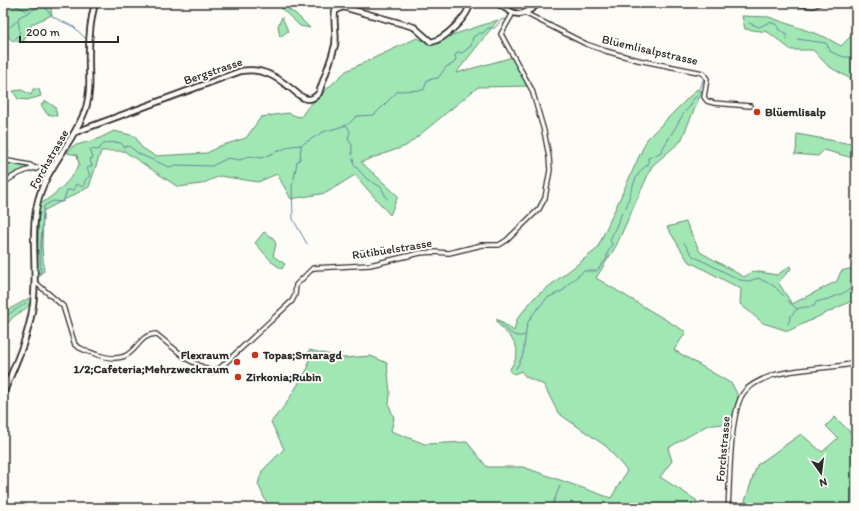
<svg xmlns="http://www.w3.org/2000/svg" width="859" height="511" viewBox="0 0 859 511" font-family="Itim,sans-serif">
	<rect width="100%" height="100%" fill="#fdfcf7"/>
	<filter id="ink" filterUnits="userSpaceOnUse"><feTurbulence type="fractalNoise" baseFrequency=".025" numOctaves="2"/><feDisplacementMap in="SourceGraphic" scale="8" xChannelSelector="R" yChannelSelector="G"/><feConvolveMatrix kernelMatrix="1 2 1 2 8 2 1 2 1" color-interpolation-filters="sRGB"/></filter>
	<g filter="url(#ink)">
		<path fill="#a0e7b4" stroke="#668970" d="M10,3H50L52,15L32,24L23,42L13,41L3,33V16Z
			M283,3H292L289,10L296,14L310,28L300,26L281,8Z
			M742,16L769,17L825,37L841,46L856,31V82L828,66L813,50H791L768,32L745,29Z
			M282,17L288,31L280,37L278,26Z
			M498,20L456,73L513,57L531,86L478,87L406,146L361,162L398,196L390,215L355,175L326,193L291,199L277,174L258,182L220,176L201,184L178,187L124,151H101L89,187L43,211L42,247L44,271L37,276L39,205C56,194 69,183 79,165L77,155L67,153L73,146L98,139L114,131L135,136L141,147L155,156L207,153L220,146L246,138L261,117L288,113L296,116L301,117L308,107L346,71L417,38L431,44L443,38Z
			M33,89H39L41,96L27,100L18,99L13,91L22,90L31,95Z
			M697,89L702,91L681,141L652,166L616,246L596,278L686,332L674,350L732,384L738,396L731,423L706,426L668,448L672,461L660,477L696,500L702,508H269L258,484L262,471L284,449L271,422L286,404L308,368L309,350L344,358L371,356L387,363L390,393L389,405L394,418L391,431L425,444L467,442L487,467H523L611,498L627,471L607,447L558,413L544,385L526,377L521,371L515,374L510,372V369C525,347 513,340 497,323V319L514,331L517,319L534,298L597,249L647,139Z
			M46,101L55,107L57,116L47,114L41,105Z
			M797,134L846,143L856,141V159L824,150L818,156L794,154L796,152Z
			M4,152H9L3,162L28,167L27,170L17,172L3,179V153Z
			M686,222L700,252L744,277L754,271L777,275L790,266L791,269L778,282L792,304L837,281L841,271L853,268L856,264V299L788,331L763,323L740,304L741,289L688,261L667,227Z
			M264,232L273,238L276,244L273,256L285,264L282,269L273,263L255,243Z
			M29,298L31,299C29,312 15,312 9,322L3,324V313Z
			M835,417L856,438V508H740L745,501L757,465L801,434L822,452L838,438L826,426Z"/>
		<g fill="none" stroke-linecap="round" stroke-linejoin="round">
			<path stroke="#66849d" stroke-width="1" d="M10,3L27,11
				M41,3L53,17L74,27L85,38
				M749,23L759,27L770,22L777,25L779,30L786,33L787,40
				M10,27L17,21
				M15,39L19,35C21,29 17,23 19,17L35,9L40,3
				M797,39L826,43L831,52L844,57H856
				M347,126L350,131L348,139L352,145V155
				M353,159L354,165L367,179L381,187L387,199
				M294,179L297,162L300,159L301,145
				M294,182L292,186L293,219L307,244
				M626,208C630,195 635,171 648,165V158L660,153L684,113L691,105L692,100L698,95L704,77
				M684,243L693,256L740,280L749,281L758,278L774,286L784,296
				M39,277L41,270L40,254L44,206L53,201L63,202L67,190H73L76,184L84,187L85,180L90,176L87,168L92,166L90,159L93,158L90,149L98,150C104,141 110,142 121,143L124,147L129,146L139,154L169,167L176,165L212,166L228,158L240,160L249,156L261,158L291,146L301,145L323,132L347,125L357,116L374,115L398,91L424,90L427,80L438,78L447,66L453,64L456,59L455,55L458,52L462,53L471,46L473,37L480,33H483L488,28H495L501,20L506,19
				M788,301L797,309C803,306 808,308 814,306L816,302C830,299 845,294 856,285
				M3,318L26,303
				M498,321C506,328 513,340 525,335
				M788,324L791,316L797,309
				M516,369L523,355L527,324L533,314L547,298L564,290L568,284L584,271H597L607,258V254L612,244L610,240L622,213
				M551,508L560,486"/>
			<g stroke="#2b2b2b" stroke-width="6">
				<path id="street" d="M793,3L813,6L820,3
					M525,13L586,44L606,51L638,60L703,73L707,79L704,97L707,101L714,103L750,106
					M3,160L30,165L36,169
					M3,184C14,174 38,163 53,169
					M35,282L63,306L75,345C82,350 90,352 98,355C139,368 132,335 156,334L187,359L212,372L220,368L292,301L295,295L296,285L313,268L370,265L420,253L434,252L449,253L482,245H499L507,240L539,209L545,198L550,170L549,157L544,131L532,90L501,34L513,13
					M728,508C730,483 729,408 745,391C752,383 765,378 774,375C800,368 829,369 856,363"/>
			</g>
			<g stroke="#2b2b2b" stroke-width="8">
				<path id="secondary" d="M498,3C516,17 522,18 539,3
					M76,132L241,71C262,67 277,77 293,90C298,94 302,99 309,99C314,99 316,96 319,93C324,77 331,61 335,45C337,34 333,23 335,11L343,7L414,27L431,42C444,40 469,16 470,3
					M3,394C15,365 29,336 33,305C38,272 30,238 37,205C44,169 74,143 86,108C92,88 88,71 89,51C89,35 91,18 95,3
					M3,505L4,508"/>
			</g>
			<use href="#street" stroke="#fdfcf7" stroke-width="3.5"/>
			<use href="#secondary" stroke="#fdfcf7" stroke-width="4.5"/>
		</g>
	</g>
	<g fill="#c8321e" stroke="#fdfcf7" stroke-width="1.5">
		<circle cx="757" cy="112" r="4"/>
		<circle cx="255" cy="355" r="4"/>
		<circle cx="237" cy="362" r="4"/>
		<circle cx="238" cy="377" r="4"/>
	</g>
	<g text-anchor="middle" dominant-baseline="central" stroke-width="4" stroke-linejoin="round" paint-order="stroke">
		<g font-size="12" fill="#2b2b2b" stroke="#fdfcf7">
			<text transform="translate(650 50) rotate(13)">Blüemlisalpstrasse</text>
			<text transform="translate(213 71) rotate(-19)">Bergstrasse</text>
			<text transform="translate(49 159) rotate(-60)">Forchstrasse</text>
			<text transform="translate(392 249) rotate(-9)">Rütibüelstrasse</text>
			<text transform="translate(723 449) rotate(-85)">Forchstrasse</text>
		</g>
		<g font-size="12" font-weight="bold" fill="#2b2b2b" stroke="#fdfcf7" text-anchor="start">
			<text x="765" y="112">Blüemlisalp</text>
			<text x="229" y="355" text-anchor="end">Flexraum<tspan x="229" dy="14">1/2;Cafeteria;Mehrzweckraum</tspan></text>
			<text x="263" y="355">Topas;Smaragd</text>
			<text x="246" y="377">Zirkonia;Rubin</text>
		</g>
	</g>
	<rect width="859" height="511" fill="none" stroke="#fdfcf7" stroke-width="16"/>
	<rect x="8" y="8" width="843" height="495" fill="none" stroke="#2b2b2b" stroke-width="1.5" filter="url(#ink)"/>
	<g transform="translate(821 473) rotate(166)" stroke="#fdfcf7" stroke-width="3" paint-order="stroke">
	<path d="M0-3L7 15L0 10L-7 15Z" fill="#2b2b2b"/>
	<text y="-6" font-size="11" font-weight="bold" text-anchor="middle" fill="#2b2b2b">N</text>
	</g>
	<path d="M20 36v6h98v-6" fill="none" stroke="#2b2b2b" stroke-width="2"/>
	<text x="26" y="36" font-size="12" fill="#2b2b2b" stroke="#fdfcf7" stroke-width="3" paint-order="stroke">200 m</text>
</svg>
